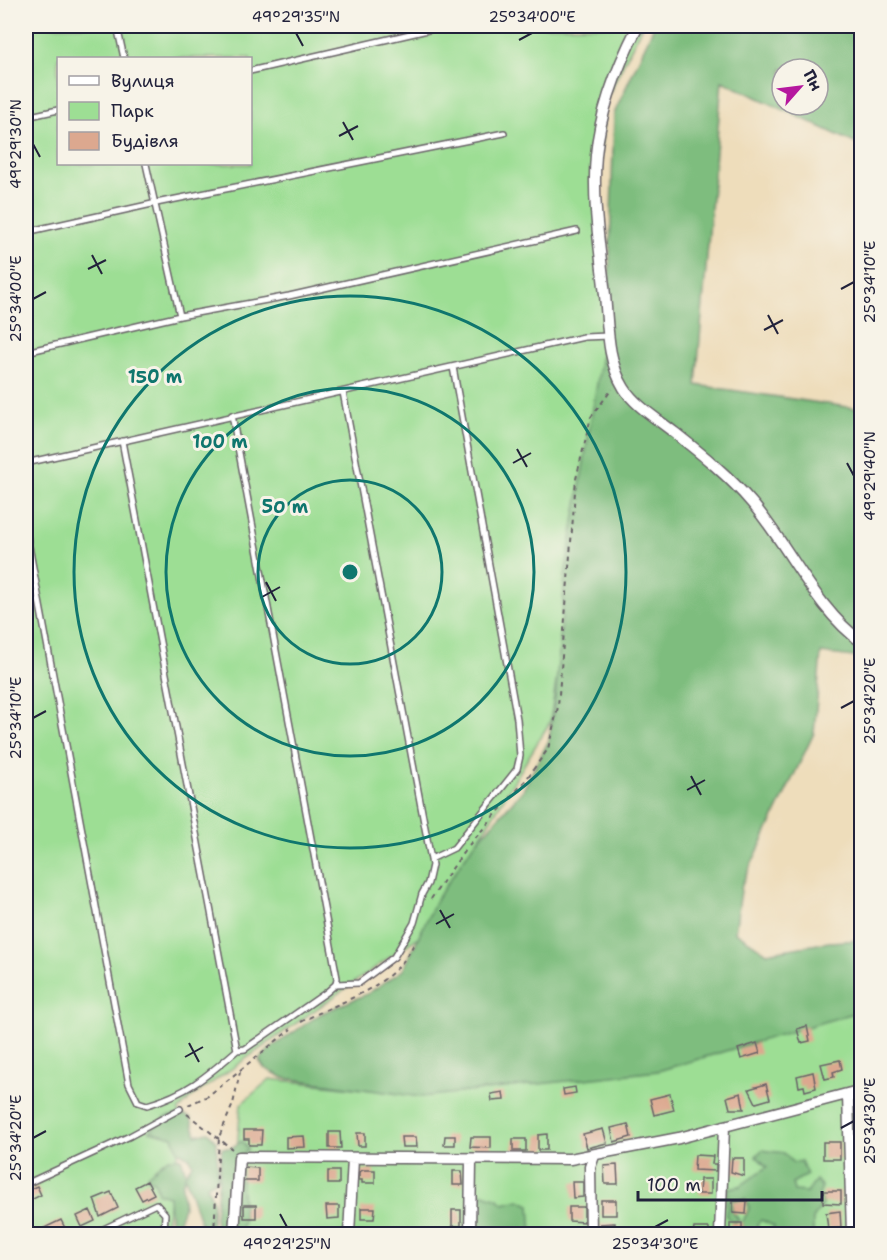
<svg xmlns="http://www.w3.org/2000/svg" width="887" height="1260" viewBox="0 0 887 1260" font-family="'Shantell Sans',sans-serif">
	<rect width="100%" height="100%" fill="#f7f3e8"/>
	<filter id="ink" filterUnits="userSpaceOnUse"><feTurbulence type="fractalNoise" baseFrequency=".0167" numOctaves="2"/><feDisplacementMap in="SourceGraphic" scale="12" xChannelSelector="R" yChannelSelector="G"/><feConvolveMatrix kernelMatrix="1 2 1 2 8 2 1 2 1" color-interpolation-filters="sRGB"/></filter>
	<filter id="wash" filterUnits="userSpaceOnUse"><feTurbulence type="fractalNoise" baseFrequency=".008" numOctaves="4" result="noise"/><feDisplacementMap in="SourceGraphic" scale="24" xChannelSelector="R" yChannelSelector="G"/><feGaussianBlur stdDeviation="1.35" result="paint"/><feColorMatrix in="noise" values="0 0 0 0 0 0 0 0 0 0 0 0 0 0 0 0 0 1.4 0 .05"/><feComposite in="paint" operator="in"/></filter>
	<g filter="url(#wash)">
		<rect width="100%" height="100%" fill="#edb"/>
		<path fill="#9dde94" stroke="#608068" stroke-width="1.5" fill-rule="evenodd" d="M26,26H642L605,102L598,179L604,297L600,390L550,722L420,936L193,1096L179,1110L182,1130L164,1234H26ZM58,58H250V164H58Z
			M861,1004V1234H229L241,1104L270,1079L372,1090L437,1091Z"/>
		<path fill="#7ebd7e" stroke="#50705c" stroke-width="1.5" fill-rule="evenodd" d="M654,26H861V146L722,81L696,385L861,409V658L821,653L814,733L742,884L735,932L767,953L829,942L861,940V1011L658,1071L421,1097L284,1078L264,1068L259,1060L272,1047L322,1013L367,994L403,970L436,900L472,847L523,790L549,740L556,688L565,576L608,318L614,114ZM782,69H818V105H782Z
			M861,1099L862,1163H861L855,1143L857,1103Z
			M182,1114L191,1118L196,1135L208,1132L217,1142C216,1154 219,1167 217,1179L207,1186L213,1201L211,1229L208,1231L202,1227L185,1176L182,1185L184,1207L175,1232L171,1233L169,1196L158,1193L155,1182L148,1179L147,1175L168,1158H181L186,1173L192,1164L189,1157L178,1151L173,1137L149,1131L166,1117Z
			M242,1141L248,1149L239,1157L244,1218L240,1234H217L215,1217L222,1148H231Z
			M762,1150L784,1153L793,1163L801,1161L807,1175L792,1183L794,1191L807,1192L816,1180L822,1187L819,1195L823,1203L813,1219V1234H772L774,1226L761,1220L757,1224L760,1234H746L742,1223L750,1207L745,1199L731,1200L732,1211L739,1220L734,1223L726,1216L728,1188L740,1186L767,1167L756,1156Z
			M481,1193L498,1199L504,1204L519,1200L530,1205L532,1234H475L474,1202Z"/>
		<g id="blocks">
			<path fill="#dca88f" d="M807,1026L810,1041L801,1043L797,1029Z
				M757,1043L760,1053L741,1059L738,1049Z
				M840,1060L842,1069L833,1072L834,1077L825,1079L821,1064Z
				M813,1072L816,1088L805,1091L804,1086L799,1087L797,1076Z
				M766,1084L770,1099L756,1103L749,1089Z
				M575,1087L576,1093L564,1095L563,1089Z
				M503,1092L504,1100L492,1101L491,1094Z
				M741,1093L744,1109H730L727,1097Z
				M670,1094L674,1110L654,1115L650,1099Z
				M628,1124L631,1137L614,1142L611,1128Z
				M603,1129L607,1143L587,1148L583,1134Z
				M244,1130H262L261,1145H249V1139H244Z
				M329,1132H340L341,1148H329Z
				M357,1133H365V1146H358Z
				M547,1134V1150H538V1135Z
				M304,1136L305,1147L286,1148V1137Z
				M445,1136H455V1145H444Z
				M401,1137H416L417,1147H402Z
				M471,1137H491V1148L470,1147Z
				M513,1139H526V1151H513Z
				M823,1142H840V1159H823Z
				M695,1155L713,1156L712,1164H716V1171L694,1170Z
				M732,1158H744V1176L731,1172Z
				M617,1165L618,1184H605L604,1166Z
				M243,1167L258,1168V1181H242Z
				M363,1170H375V1183H362V1180H359V1172Z
				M328,1171H339V1184H328Z
				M453,1171H462L463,1185H453Z
				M700,1179H711V1194H699Z
				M147,1181L154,1194L142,1200L135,1187Z
				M572,1182H583V1197L573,1198Z
				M37,1186L41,1195L29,1201L26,1191Z
				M823,1191H841V1204L823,1203Z
				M111,1192L118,1208L100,1217L94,1199Z
				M601,1200H616V1215H601Z
				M733,1201H747L746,1214L733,1213Z
				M244,1205H256V1218H244Z
				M326,1206H339V1218L327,1219Z
				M569,1207H584V1222L569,1221Z
				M361,1208H375L374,1219H361Z
				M90,1210L95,1221L82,1227L77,1216Z
				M452,1210H461V1226H452Z
				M840,1211L841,1228L828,1229L826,1213Z
				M61,1220L68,1234H47L44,1228Z
				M615,1223V1234H601L600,1224Z
				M730,1223H742V1234H730Z
				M694,1228H709V1234H693Z"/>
		</g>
	</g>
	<g filter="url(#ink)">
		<use href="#blocks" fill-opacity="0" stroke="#696368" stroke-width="1.5"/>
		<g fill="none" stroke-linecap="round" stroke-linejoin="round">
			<g stroke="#696368" stroke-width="8">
				<path id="lane" d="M117,26L124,58
					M250,71L445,26
					M26,117L58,110
					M146,164L180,316
					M26,232L161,202L504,133
					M26,352L180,316L289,296L577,231
					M122,441L237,1050
					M26,463L584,337L609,336
					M26,530L129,1084L138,1102L147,1105C186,1094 206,1077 237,1050L245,1049L327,992L336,984L337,978L232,415
					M431,859L454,848L517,769L520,756L517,719L453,367
					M336,984L359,983L394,957L414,923L422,894L428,883L432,865L343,392
					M26,1148V1152
					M26,1184L130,1136L180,1109
					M93,1234L156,1204L165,1214L164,1234"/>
			</g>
			<g stroke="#696368" stroke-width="13">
				<path id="street" d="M638,26C618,65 600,110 596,155C592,201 600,249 605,295C608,326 607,361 624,388C635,406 659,420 675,433C703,455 729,476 752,503C790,547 816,610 862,642
					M848,1094L852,1234
					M234,1234L239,1157L570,1159L679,1138L862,1090
					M349,1234L353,1159
					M470,1234L471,1160
					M591,1234L590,1167L594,1156
					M720,1234L724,1126"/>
			</g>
			<path stroke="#696368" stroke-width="2" stroke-dasharray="4.5 4.5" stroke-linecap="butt" d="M469,845L525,781L548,749L558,707L576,479L591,417L612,389
				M431,899L465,850
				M301,1022C341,1000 396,988 415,941
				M188,1105L208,1096L291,1029
				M187,1114L232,1149
				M214,1234L219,1137L233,1104L240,1072"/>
			<use href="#lane" stroke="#fff" stroke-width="5"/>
			<use href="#street" stroke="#fff" stroke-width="10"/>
		</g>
	</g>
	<path fill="none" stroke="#22223b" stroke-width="2" d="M296,33L303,46M519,40L532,33M343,122L353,140M339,136L358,126M33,144L40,157M92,255L102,274M88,269L106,260M841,289L854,282M33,299L46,292M768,315L778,334M764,330L783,320M517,449L527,467M513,463L531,453M847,463L854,476M266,582L276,601M262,597L280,587M841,708L854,701M33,718L46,711M691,776L701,795M687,790L705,780M440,910L450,928M436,924L454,914M189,1043L199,1062M185,1057L203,1047M841,1128L854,1121M33,1138L46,1131M280,1214L287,1227M655,1227L668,1220"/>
	<g fill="none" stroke="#0f766e" stroke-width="3">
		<circle cx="350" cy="572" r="92"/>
		<circle cx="350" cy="572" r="184"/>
		<circle cx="350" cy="572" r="276"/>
	</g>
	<circle cx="350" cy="572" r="9" fill="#0f766e" stroke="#f7f3e8" stroke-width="3"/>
	<g font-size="18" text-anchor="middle" font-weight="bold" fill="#0f766e" stroke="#f7f3e8" stroke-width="6" stroke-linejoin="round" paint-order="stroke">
		<text x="155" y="383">150 m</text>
		<text x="220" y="448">100 m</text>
		<text x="285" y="513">50 m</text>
	</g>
	<rect width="887" height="1260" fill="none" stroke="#f7f3e8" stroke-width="66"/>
	<rect x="57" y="57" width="195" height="108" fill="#f7f3e8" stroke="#a29fa3" stroke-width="1.5"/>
	<rect x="69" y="76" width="30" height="9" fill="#ffffff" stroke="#a29fa3" stroke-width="1.5"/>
	<text x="111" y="87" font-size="18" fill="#22223b">Вулиця</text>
	<rect x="69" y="102" width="30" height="18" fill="#9dde94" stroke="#a29fa3" stroke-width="1.5"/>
	<text x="111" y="117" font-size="18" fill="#22223b">Парк</text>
	<rect x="69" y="132" width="30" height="18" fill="#dca88f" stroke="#a29fa3" stroke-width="1.5"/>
	<text x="111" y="147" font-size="18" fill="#22223b">Будівля</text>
	<g transform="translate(800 87) rotate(62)"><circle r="28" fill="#f7f3e8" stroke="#a29fa3" stroke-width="1.5"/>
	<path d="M0-4.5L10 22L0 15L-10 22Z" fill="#b5179e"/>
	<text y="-9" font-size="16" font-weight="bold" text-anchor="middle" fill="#22223b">Пн</text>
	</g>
	<path d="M638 1191v9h184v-9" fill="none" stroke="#22223b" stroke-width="3"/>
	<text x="647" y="1191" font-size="18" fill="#22223b" stroke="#f7f3e8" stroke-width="4.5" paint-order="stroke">100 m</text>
	<rect x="33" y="33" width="821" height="1194" fill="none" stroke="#22223b" stroke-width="2"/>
	<g font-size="15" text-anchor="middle" fill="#22223b">
		<text x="296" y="22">49°29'35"N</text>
		<text x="532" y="22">25°34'00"E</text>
		<text transform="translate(16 144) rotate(-90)" y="5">49°29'30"N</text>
		<text transform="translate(870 282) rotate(-90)" y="5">25°34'10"E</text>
		<text transform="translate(16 299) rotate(-90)" y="5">25°34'00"E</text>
		<text transform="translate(870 476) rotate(-90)" y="5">49°29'40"N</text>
		<text transform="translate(870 701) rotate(-90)" y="5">25°34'20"E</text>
		<text transform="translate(16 718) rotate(-90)" y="5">25°34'10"E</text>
		<text transform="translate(870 1121) rotate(-90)" y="5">25°34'30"E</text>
		<text transform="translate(16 1138) rotate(-90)" y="5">25°34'20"E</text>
		<text x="287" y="1249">49°29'25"N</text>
		<text x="655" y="1249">25°34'30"E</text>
	</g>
</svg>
